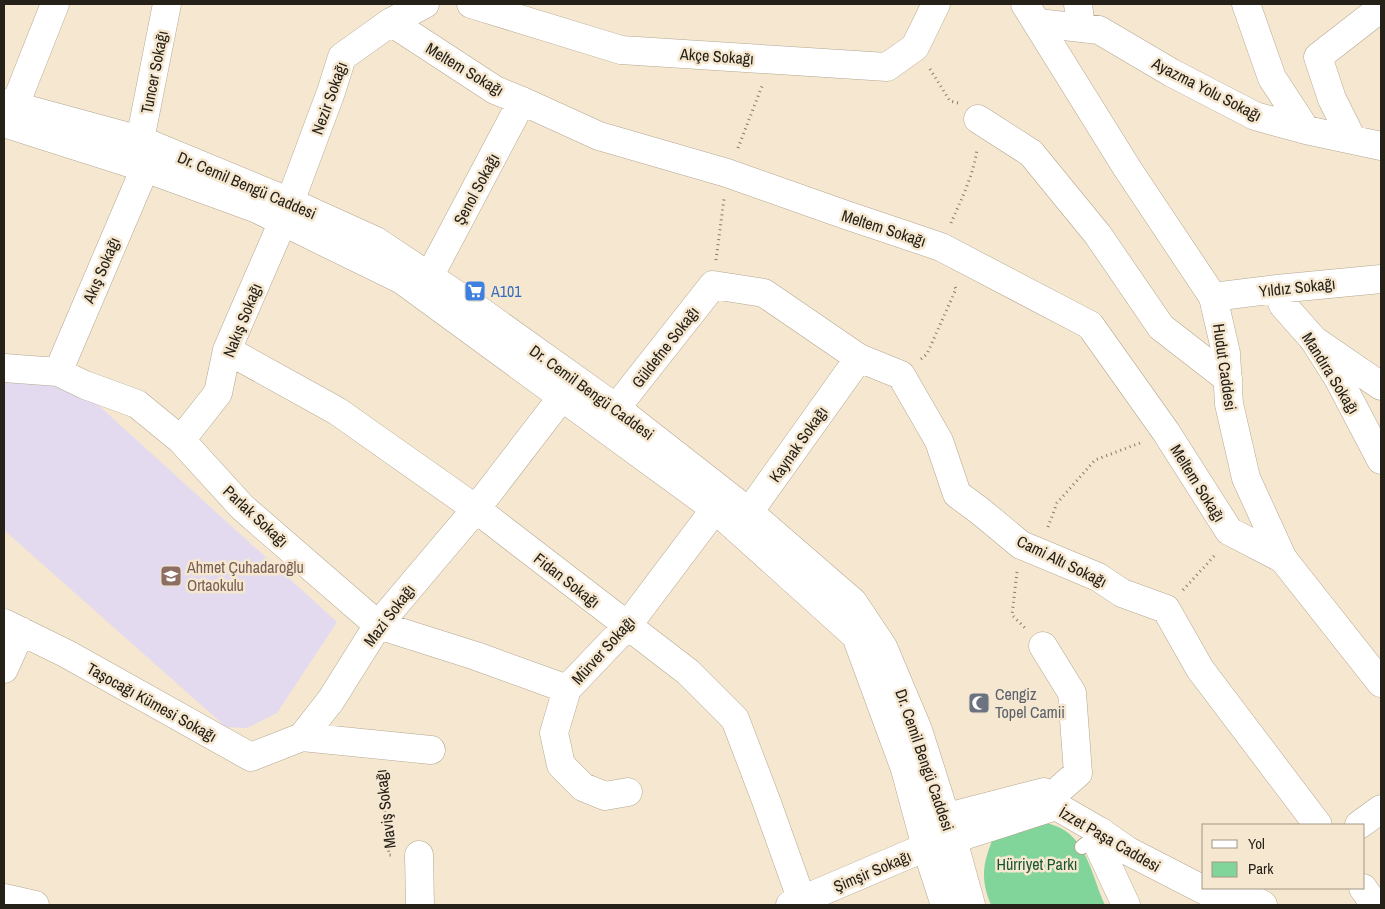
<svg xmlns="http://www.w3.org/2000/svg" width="1385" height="909" viewBox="0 0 1385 909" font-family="'Archivo Narrow',sans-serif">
	<rect width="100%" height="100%" fill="#f5e7d0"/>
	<path fill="#e4daef" d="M4,381L75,384L337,622L277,713L247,728L226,727L4,530Z"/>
	<path fill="#81d59a" d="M1038,823C1043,823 1048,823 1053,825C1087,835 1092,878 1105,905H991C981,881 982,866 992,841Z"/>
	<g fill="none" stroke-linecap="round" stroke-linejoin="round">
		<g stroke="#b4a791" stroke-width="16">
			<path id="service" d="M1082,847L1100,833"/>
		</g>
		<g stroke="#b4a791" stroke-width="29">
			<path id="minor" d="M471,4L621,50L887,67L915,47L936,4
				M1078,4L1081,28
				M1246,4L1272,78L1306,130
				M391,22L495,90L522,101L599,136L727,173L846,215L941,247L1090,325L1166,432L1229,531L1283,559
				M1038,23L1099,30L1172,73L1255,116L1306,130L1381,146
				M15,105L55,4
				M978,119L1031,153L1098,235L1161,327L1228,379
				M1352,139L1332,99L1318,57L1381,8
				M140,140L167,4
				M290,202L331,92L342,57L391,22L425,4
				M429,277L522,101
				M1277,289L1283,305L1314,340L1338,378L1381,460
				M1213,297L1277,289L1381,279
				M227,350L337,411L476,509L688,672L735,719L767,803L802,901
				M4,368L58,372L85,385L137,404L181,440L242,507L378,625L476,656L567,689
				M58,372L145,168
				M616,408L713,285L764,293L859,358L901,375L939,441L957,494L980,511L1021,545L1098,577L1122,593L1166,609L1200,669L1318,825
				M181,440L218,393L227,350L283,221
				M737,529L859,358
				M4,623L67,654L251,757L302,737L431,750
				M1043,646L1072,693L1078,773L1062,787
				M4,669L21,631
				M302,737L331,700L378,625L476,509L562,397
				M628,792L605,796L583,787L561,765L554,733L567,689L627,626L715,509
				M1359,825L1381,809
				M1101,832L1099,847L1126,905
				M419,855L420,905
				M1363,888L1375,905
				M4,898L35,905
				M790,905L926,847"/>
		</g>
		<g stroke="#b4a791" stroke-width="29">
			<path id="tertiary" d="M1025,4L1127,168L1213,297L1226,353L1229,404L1246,478L1283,559L1381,683
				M4,103L140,140L290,202L376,241L469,303L616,408L749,512L853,602L883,647L918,730L953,840L971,905
				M4,123L145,168L255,208L402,280L715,509L856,636L905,769L926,847L945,905
				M1314,340L1381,386
				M928,822L1044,792
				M935,845L1056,806L1101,832L1128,851L1233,905
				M1233,888L1263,905"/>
		</g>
		<path stroke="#847b6c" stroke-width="3" stroke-dasharray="1 4" stroke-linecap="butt" d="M930,69L950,101L958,103
			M738,148L762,86
			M951,223C961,200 974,174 977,149
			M716,260L724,199
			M921,359L927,354L956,289L954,285
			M1048,527L1057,503L1095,460L1140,443
			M1017,572L1012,615L1025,628
			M1183,590L1216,554
			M381,771L389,855H393"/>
		<use href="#service" stroke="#fff" stroke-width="14"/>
		<use href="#minor" stroke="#fff" stroke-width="28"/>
		<use href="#tertiary" stroke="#fff" stroke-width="28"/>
	</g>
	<defs>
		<g id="supermarket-square" transform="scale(1.125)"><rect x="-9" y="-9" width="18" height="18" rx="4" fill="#3f7fe0" stroke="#f5e7d0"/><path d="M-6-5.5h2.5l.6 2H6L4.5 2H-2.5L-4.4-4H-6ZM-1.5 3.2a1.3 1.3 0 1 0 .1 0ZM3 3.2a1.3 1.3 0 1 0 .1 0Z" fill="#fff"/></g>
		<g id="school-square" transform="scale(1.125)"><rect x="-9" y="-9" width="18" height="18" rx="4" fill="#8d6e63" stroke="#f5e7d0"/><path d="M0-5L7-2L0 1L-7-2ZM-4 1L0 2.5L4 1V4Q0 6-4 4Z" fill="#fff"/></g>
		<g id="mosque-square" transform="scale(1.125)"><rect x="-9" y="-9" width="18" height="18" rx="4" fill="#6b7280" stroke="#f5e7d0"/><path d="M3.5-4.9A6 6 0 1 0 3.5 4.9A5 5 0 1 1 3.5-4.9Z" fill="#fff"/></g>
	</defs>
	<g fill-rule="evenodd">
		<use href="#supermarket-square" x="475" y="291"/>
		<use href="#school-square" x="171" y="576"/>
		<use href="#mosque-square" x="979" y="703"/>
	</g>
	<g text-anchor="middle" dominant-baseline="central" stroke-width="5" stroke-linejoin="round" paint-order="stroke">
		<g font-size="16" fill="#262118" stroke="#f5e7d0">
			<text transform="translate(717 56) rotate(4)">Akçe Sokağı</text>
			<text transform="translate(465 69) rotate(31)">Meltem Sokağı</text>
			<text transform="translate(154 72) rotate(-79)">Tuncer Sokağı</text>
			<text transform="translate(1207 89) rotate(27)">Ayazma Yolu Sokağı</text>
			<text transform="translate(329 98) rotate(-70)">Nezir Sokağı</text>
			<text transform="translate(247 185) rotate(23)">Dr. Cemil Bengü Caddesi</text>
			<text transform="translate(476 189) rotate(-62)">Şenol Sokağı</text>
			<text transform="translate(884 228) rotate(18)">Meltem Sokağı</text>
			<text transform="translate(101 270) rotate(-67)">Akış Sokağı</text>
			<text transform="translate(1297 287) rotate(-6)">Yıldız Sokağı</text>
			<text transform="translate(242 320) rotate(-68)">Nakış Sokağı</text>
			<text transform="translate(665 347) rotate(-52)">Güldefne Sokağı</text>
			<text transform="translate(1225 367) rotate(82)">Hudut Caddesi</text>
			<text transform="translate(1331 373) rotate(58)">Mandıra Sokağı</text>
			<text transform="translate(592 392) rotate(36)">Dr. Cemil Bengü Caddesi</text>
			<text transform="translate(798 444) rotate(-55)">Kaynak Sokağı</text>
			<text transform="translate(1198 483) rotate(58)">Meltem Sokağı</text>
			<text transform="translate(256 516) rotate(43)">Parlak Sokağı</text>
			<text transform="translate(1062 561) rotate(26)">Cami Altı Sokağı</text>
			<text transform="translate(567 580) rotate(38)">Fidan Sokağı</text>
			<text transform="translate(389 615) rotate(-53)">Mazi Sokağı</text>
			<text transform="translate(603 650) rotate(-48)">Mürver Sokağı</text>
			<text transform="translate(152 702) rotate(29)">Taşocağı Kümesi Sokağı</text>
			<text transform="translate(925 760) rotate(71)">Dr. Cemil Bengü Caddesi</text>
			<text transform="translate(385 809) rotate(-97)">Maviş Sokağı</text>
			<text transform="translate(1110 839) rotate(30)">İzzet Paşa Caddesi</text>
			<text transform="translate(872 871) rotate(-23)">Şimşir Sokağı</text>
		</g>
		<g font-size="16" fill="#366cbe" stroke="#f5e7d0" text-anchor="start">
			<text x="491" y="291">A101</text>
		</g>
		<g font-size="16" fill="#785e54" stroke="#f5e7d0" text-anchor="start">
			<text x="187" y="567">Ahmet Çuhadaroğlu<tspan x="187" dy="18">Ortaokulu</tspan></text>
		</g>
		<g font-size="16" fill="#5b616d" stroke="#f5e7d0" text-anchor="start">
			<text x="995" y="694">Cengiz<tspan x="995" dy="18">Topel Camii</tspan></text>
		</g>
		<g font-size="16" fill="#195630" stroke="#f5e7d0">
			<text x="1037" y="864">Hürriyet Parkı</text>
		</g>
	</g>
	<rect width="1385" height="909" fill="none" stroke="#262118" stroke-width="10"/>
	<rect x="1202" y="824" width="162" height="65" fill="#f5e7d0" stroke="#a29886"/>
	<rect x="1212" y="840" width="25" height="8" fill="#ffffff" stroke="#a29886"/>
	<text x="1248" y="849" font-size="15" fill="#262118">Yol</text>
	<rect x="1212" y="862" width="25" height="15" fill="#81d59a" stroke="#a29886"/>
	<text x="1248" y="874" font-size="15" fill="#262118">Park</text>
</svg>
